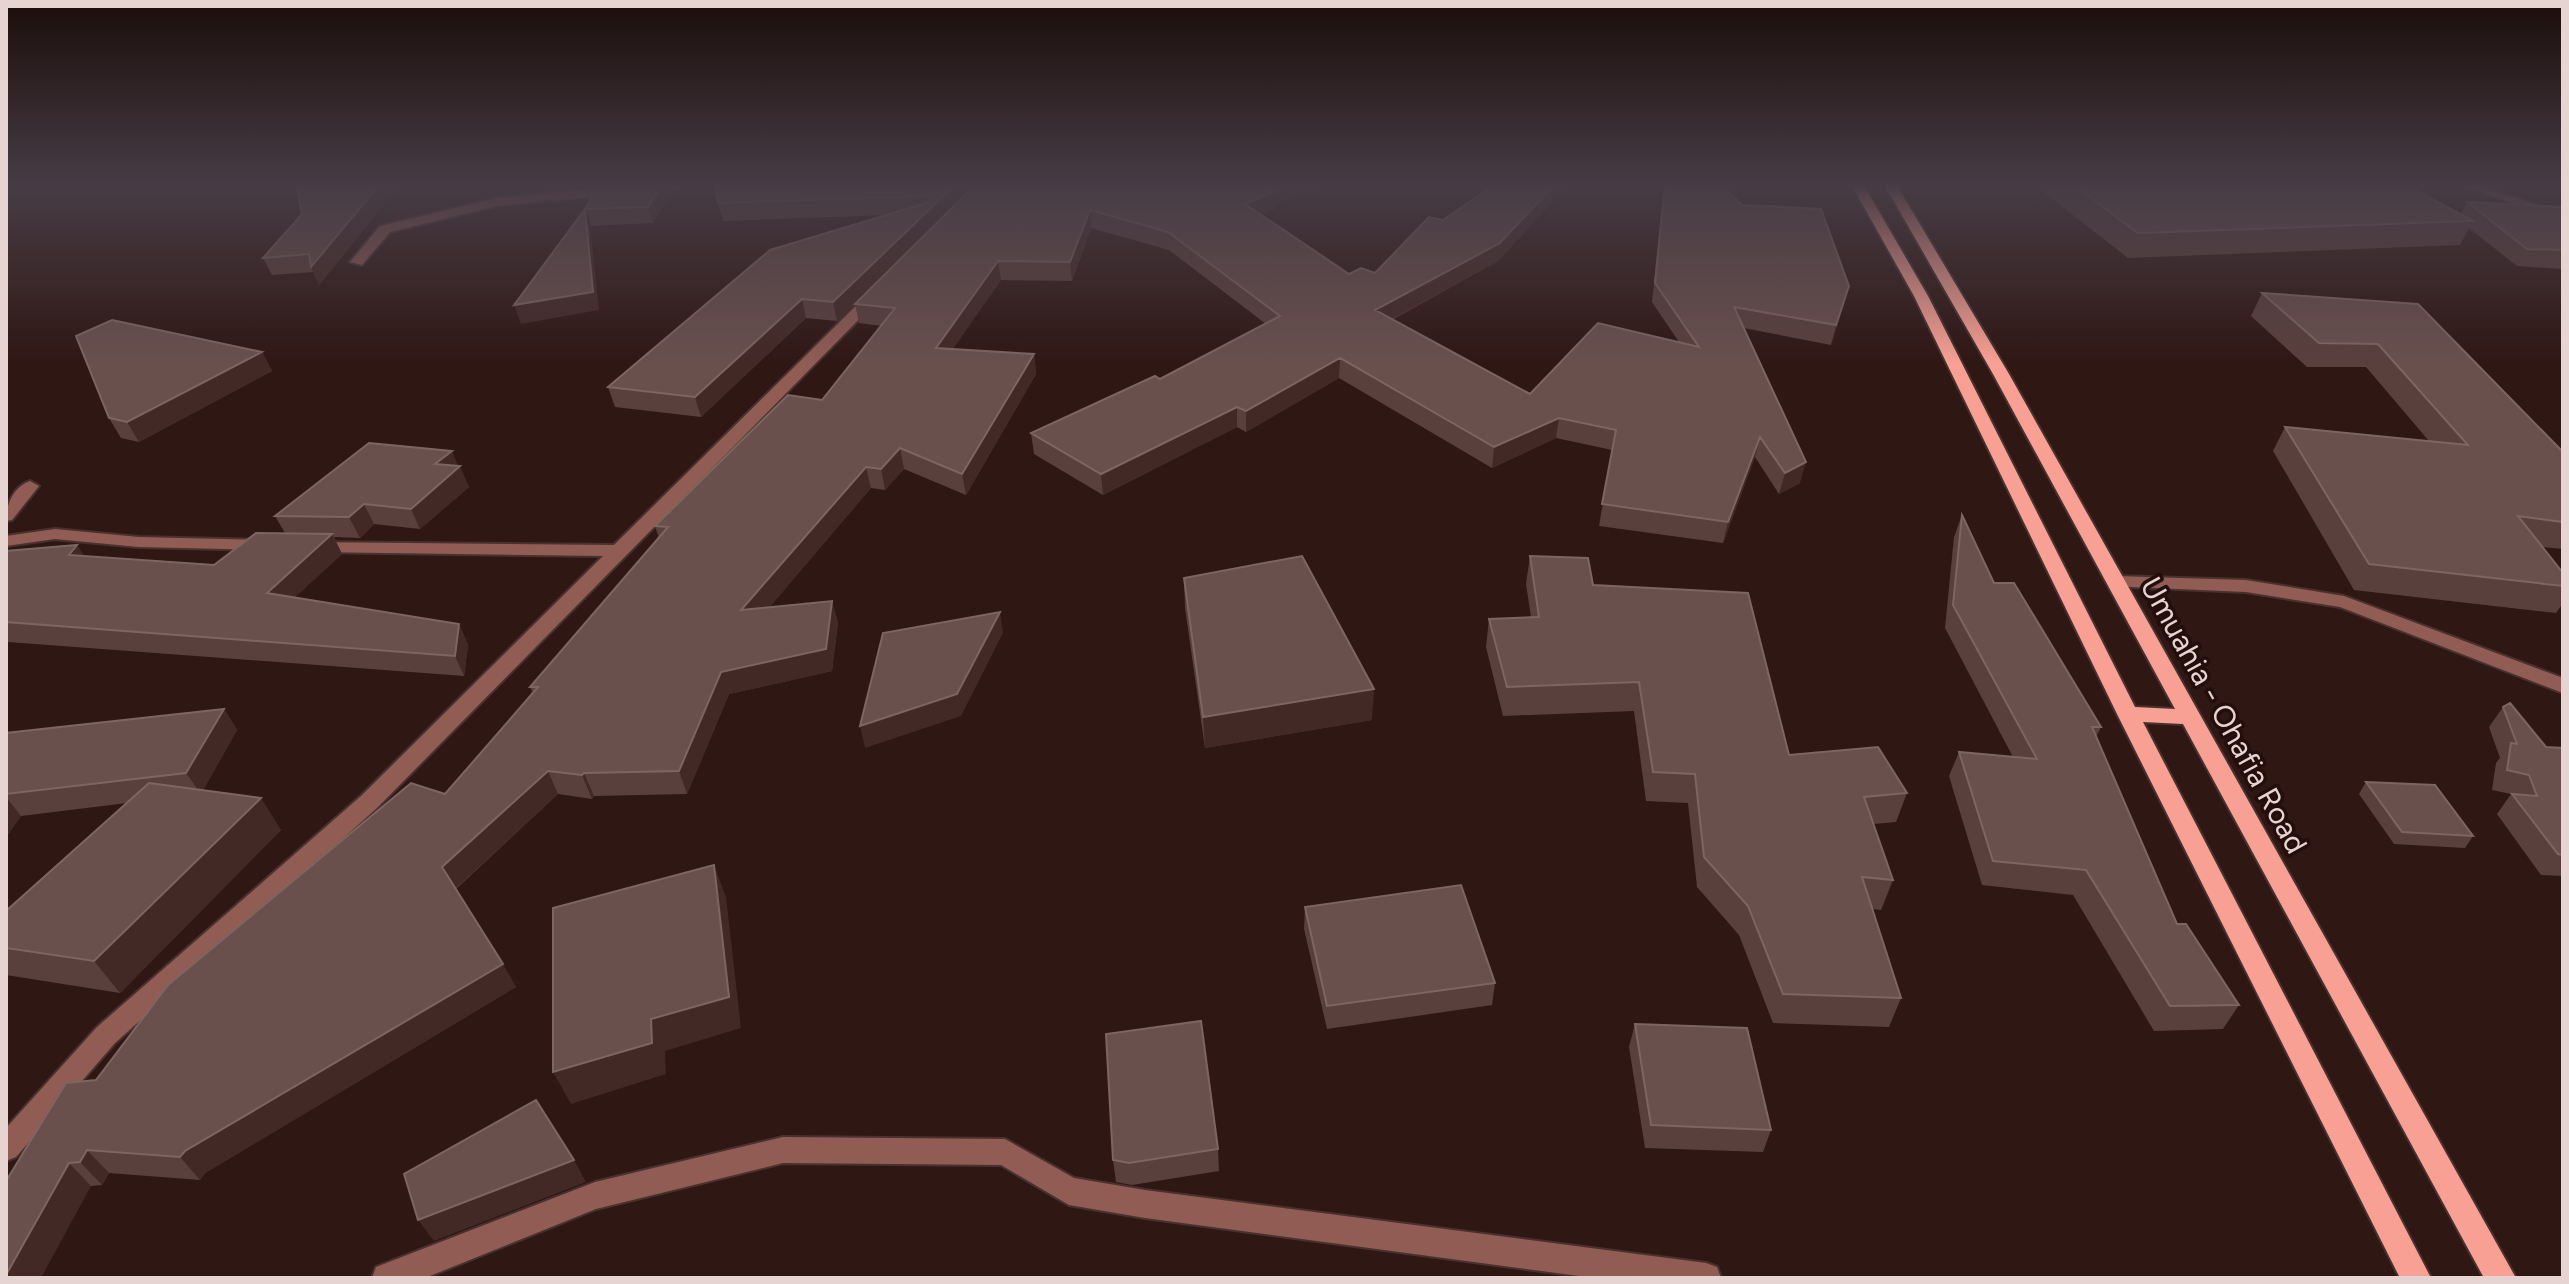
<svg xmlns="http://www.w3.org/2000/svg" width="2569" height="1284" viewBox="0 0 2569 1284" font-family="Figtree,sans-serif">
	<rect width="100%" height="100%" fill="#2f1714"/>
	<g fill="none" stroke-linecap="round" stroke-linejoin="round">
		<g stroke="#48312e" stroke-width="4">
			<path id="minor" d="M644,184H682L676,188L497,206L390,232L362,265L350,262L380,226L497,198Z
				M2458,184H2475L2563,214V222Z
				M876,290L883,294L881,297L377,808L115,1043L16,1157L6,1161V1128L97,1027L361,796L603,556L313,552L307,550L304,546L307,542L614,545L871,291Z
				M30,481L39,486L12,520L6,521C6,505 13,487 30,481Z
				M55,529L139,537L265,540L274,545L265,550L139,547L55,539L6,546V536Z
				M2116,576L2246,580L2344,596L2563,678V693L2340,607L2246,592L2109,586L2107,582Z
				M783,1137L1005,1139L1074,1178L1145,1190L1706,1263L1717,1267L1721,1278H1594L1145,1218L1069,1205L1001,1165L783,1163L596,1209L425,1278H372L376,1267L595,1182Z"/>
		</g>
		<g stroke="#48312e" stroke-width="4">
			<path id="major" d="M1851,184H1863L1928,296L2135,707L2175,709L1993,374L1884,184H1896L2009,374L2516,1278H2484L2183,724L2143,722L2431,1278H2400L2117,714L1914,296Z"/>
		</g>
		<use href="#minor" fill="#905c54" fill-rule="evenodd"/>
		<use href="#major" fill="#f8a093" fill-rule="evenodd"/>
	</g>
	<path fill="#5a403d" d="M296,184H400L319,285L314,272L272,275L263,258L302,214Z
		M976,184H1332L1276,204V208L1261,215L1349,274L1375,273L1443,220L1495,184H1569L1498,261L1392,320L1530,394L1679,342L1652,302L1664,184H1721L1742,205L1849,286L1831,345L1744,328L1800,483L1779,494L1755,457L1723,543L1599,526L1612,450L1556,438L1492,468L1339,378L1246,432L1237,427L1103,495L1034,454L1031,433L1160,379L1266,324L1169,250L1091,228L1072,281L1001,280L952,349L1034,354L1036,374L966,495L904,469L885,490L871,488L769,607L832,601L838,623L832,671L729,694L687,794L594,796L592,799L558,794L456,889L516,987L205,1173L200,1180L109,1173L102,1185L91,1186L6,1278L96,1080L445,794L533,693L530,687L659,538L655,526L822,400L882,326L859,323L855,304Z
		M976,184L837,321L806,318L701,417L615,407L608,387L887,215L723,221L718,203Z
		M2033,184H2404L2461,214L2467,202L2563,209V269L2517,266L2469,228L2460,245L2128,258Z
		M673,191L653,223L591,226L586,209Z
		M2262,293L2418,304L2563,452V549L2542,547L2563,573V603L2556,613L2354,590L2273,451L2285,427L2429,441L2366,367H2307L2251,316Z
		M262,352L272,371L139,442L121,438L109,418Z
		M458,466L469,487L420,529L374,524L360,538L334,537L342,554L295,597L459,624L468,645L464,676L8,642L6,644V551L77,545L84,556L214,565L285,533L275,516Z
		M1962,515L1994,583L2101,727L2096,737L2177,924L2239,1005L2223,1029L2154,1031L2073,895L1982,885L1949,776L1959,752L2013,757L1945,628L1954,537Z
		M1530,556L1593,585L1789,755L1907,793L1896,822L1873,824L1893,880L1881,910L1873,909L1901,998L1889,1027L1773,1023L1739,935L1697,887L1688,803L1646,801L1634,711L1503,716L1486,647L1489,619L1531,617L1526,584Z
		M1184,578L1372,720L1205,748L1185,608Z
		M2503,707L2546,747L2563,748V876L2541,875L2497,814L2511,794L2492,790L2496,763L2500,758L2489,727Z
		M224,709L237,730L203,790L281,830L120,993L6,975V911L127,803L21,816L6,837V733Z
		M2366,782L2473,836L2465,848L2394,844L2359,794Z
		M1305,907L1495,983L1492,1005L1327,1029L1304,929Z
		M1635,1024L1771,1130L1763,1152L1645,1148L1629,1047Z
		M1218,1149L1219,1171L1132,1185L1116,1182L1113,1160Z"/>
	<path fill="#432926" d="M380,184H400L319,285L311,267Z
		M663,184H671L673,191L653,223L648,207Z
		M956,184H976L837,321L833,302Z
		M1285,184H1332L1276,204V208L1246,222L1245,204L1268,189Z
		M1555,184H1569L1498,261L1374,329L1375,310Z
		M585,209L590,226L599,310L521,324L514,305Z
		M1090,210L1091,228L1072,281L1070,262Z
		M998,261L1001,280L940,368L936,348Z
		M1849,286L1844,305L1831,345L1836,325Z
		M802,299L806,318L701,417L695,397Z
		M262,352L272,371L139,442L127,422Z
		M1034,354L1036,374L966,495L962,474Z
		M1340,358L1339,378L1246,432V411Z
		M1237,407V427L1103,495L1101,474Z
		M1559,418L1556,438L1492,468L1494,447Z
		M1760,437L1755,457L1723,543L1728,522Z
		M900,448L904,469L885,490L881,469Z
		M452,451L459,468L460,466L469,487L420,529L411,509L435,464Z
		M1806,462L1800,483L1779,494L1785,473Z
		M866,467L871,488L748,633L741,610Z
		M364,504L374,524L360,538L349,517Z
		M332,534L342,554L278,613L267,593Z
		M77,545L90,565L69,555Z
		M832,601L838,623L832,671L729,694L687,794L679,771L721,672Z
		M1000,612L1003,633L961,716L865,748L860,726Z
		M459,624L468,645L464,676L455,656Z
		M1374,689L1372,720L1205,748L1203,717Z
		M224,709L237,730L201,794L186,773Z
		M548,771L558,794L454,890L442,867Z
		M584,773L594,796L592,799L582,775Z
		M6,797L21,816L6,837Z
		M261,798L281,830L120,993L94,961Z
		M714,865L726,897L741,1028L665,1051L666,1074L571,1104L553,1072Z
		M503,964L516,987L205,1173L200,1180L180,1157L185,1151Z
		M87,1150L109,1173L102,1185L80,1162Z
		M574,1160L586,1182L434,1241L418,1220Z
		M69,1163L91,1186L41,1278H6V1275Z"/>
	<path fill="#69504d" stroke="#7d6562" stroke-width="2" d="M296,184H380L311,267L309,254L263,258L302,214Z
		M596,184H663L648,207L586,209Z
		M715,184H956L833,302L802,299L695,397L608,387L770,250L930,202L929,196L718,203Z
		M976,184H1285L1268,189L1276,191L1245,204L1349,274L1361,268L1375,273L1429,217L1443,220L1495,184H1555L1500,243L1375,310L1530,394L1598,323L1699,347L1655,283L1665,184H1721L1742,205L1821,209L1849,286L1836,325L1734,307L1806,462L1785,473L1760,437L1728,522L1602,504L1616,430L1559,418L1494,447L1340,358L1246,411L1237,407L1101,474L1031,433L1155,376L1160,379L1280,316L1168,232L1090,210L1070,262L998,261L936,348L1034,354L962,474L900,448L881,469L866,467L741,610L832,601L826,649L721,672L679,771L584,773L582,775L548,771L442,867L503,964L185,1151L180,1157L87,1150L80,1162L69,1163L6,1275V1181L66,1083L96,1080L168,985L411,783L445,794L538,687H530L668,527L655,526L788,395L822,400L895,308L855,304Z
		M2072,184H2404L2473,221L2138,233Z
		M2467,202L2560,207L2563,209V250L2527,249Z
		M585,209L593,292L514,305Z
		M2262,293L2418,304L2563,452V522L2518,516L2563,573V586L2369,564L2285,427L2468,445L2378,344L2319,343Z
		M112,320L262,352L127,422L109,418L76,336Z
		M369,443L452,451L435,464L460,466L411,509L364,504L349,517L275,516Z
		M1962,515L1994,583H2014L2101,727H2092L2177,924H2186L2239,1005L2170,1006L2086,870L1993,861L1959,752L2037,759L1953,605Z
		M256,533L332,534L267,593L459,624L455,656L6,622V551L77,545L69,555L214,565Z
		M1302,556L1374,689L1203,717L1184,578Z
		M1530,556L1588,558L1593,585L1748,593L1789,755L1878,747L1907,793L1864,797L1893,880L1862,877L1901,998L1783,994L1748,906L1704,857L1695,774L1653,772L1639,682L1507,687L1489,619L1539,617Z
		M1000,612L957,694L860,726L883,633Z
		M2510,703L2546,747L2563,748V855L2558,854L2512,794L2537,796L2529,775L2507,770L2511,743L2517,744L2503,707Z
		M224,709L186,773L6,794V733Z
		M2366,782L2435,785L2473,836L2402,832Z
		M149,783L261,798L94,961L6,948V911Z
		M714,865L729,997L651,1019L652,1043L553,1072V908Z
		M1461,885L1495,983L1327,1006L1305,907Z
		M1201,1021L1218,1149L1129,1163L1113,1160L1106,1034Z
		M1635,1024L1747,1028L1771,1130L1651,1125Z
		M536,1100L574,1160L418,1220L404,1174Z"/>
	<linearGradient id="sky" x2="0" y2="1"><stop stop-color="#1a0d0b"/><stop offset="0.51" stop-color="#473c45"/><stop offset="1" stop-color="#473c45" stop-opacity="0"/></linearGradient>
	<rect width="2569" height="363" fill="url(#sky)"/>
	<g text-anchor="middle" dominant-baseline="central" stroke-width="7" stroke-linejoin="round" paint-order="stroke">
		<g font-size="30" fill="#e5d4d1" stroke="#240e0b">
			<text transform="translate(2224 715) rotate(61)">Umuahia - Ohafia Road</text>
		</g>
	</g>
	<rect width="2569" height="1284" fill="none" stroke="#e5d4d1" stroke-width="16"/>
</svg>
